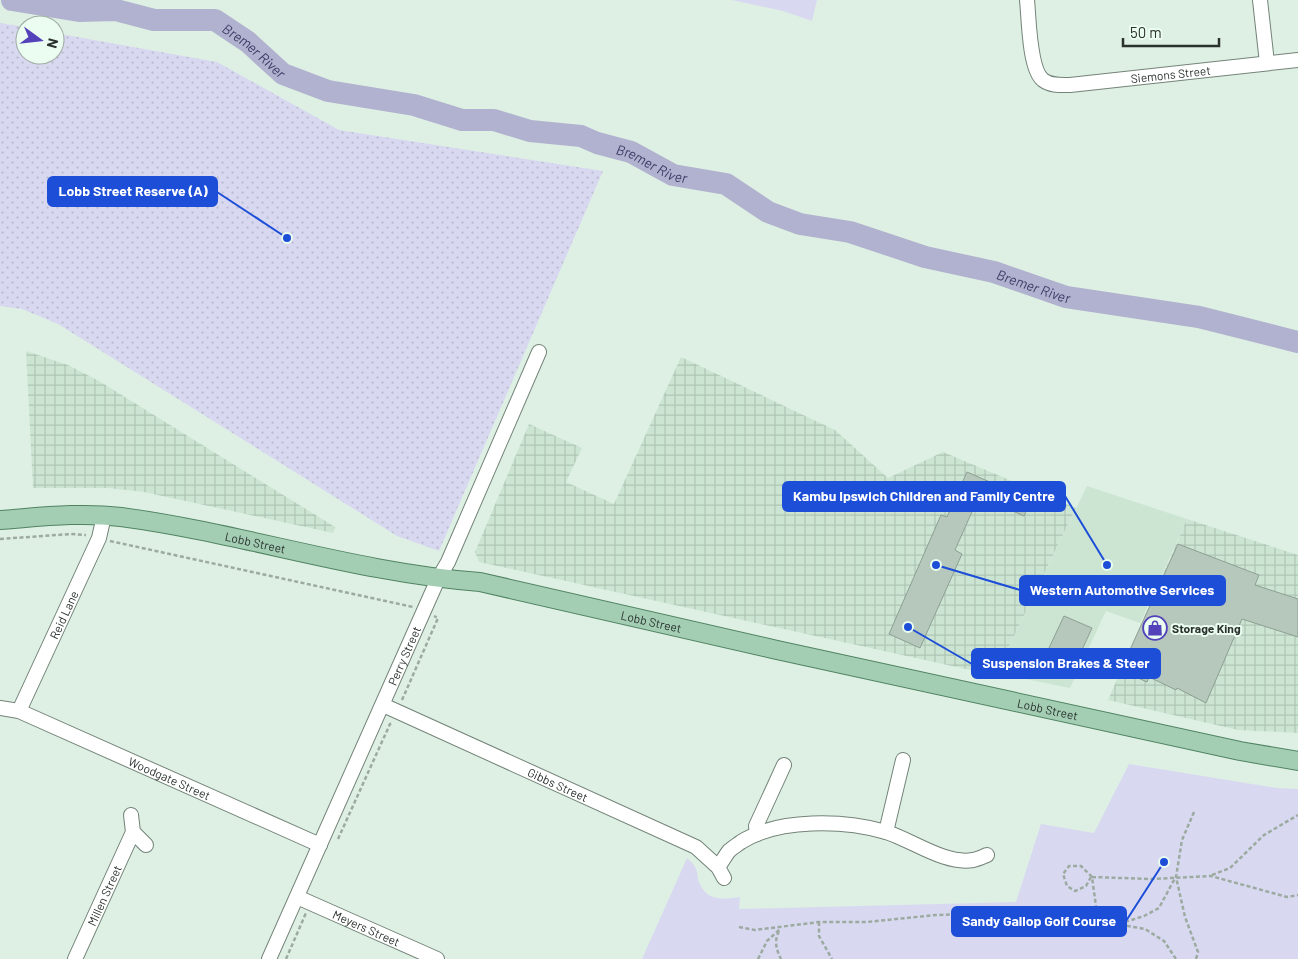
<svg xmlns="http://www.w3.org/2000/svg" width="1298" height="959" viewBox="0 0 1298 959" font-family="Barlow,sans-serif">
	<defs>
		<pattern id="industrial-grid" width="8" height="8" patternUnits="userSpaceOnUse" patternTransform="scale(1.25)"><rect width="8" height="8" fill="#cce5d3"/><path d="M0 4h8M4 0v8" fill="none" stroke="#afc5b5"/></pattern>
		<pattern id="park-dots" width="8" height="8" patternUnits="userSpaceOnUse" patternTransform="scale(1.25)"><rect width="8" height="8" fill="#d8d9f1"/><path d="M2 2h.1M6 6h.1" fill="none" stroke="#babbcf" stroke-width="1.8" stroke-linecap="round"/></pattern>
	</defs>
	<rect width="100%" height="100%" fill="#def0e3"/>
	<path fill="#cce5d3" d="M1087,486L1187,519L1140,623L1106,611L1070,688L996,673Z"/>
	<path fill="url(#industrial-grid)" d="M26,351L68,365L99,381L335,527L333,533L144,492L108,488H33Z
		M681,357L835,430L888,478L943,452L1076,508L996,673H984L479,562L475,552L529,424L582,448L566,482L614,504Z
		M1187,519L1298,555V733L1238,730L1108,700Z"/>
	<path fill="#d8d9f1" d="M732,0H817L812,21L783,11Z
		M1129,764L1277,788L1298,789V959H642L687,858C702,871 694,873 701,886C709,902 726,899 740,897L739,909L1016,902L1041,824L1094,833Z"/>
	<path fill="url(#park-dots)" d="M0,23L25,27V55H55V33L217,62L339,130L603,171L439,551L397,536L58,324L22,309L0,306Z"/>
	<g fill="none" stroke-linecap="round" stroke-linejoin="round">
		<path stroke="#b1b2cf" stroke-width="22" id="s1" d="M12,0L79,11L116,10L154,20H215L248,42L283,74L328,91L414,105L462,120H494L530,131L581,136L597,143L631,152L673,175L726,184L768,212L800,224L850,232L925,257L994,272L1066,297L1199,317L1298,342"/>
	</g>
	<path fill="#b6c8bb" stroke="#8e9f93" d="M967,472L1031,500L1024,516L979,496L955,550L962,554L920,648L889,634L941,515L947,517Z
		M1178,544L1259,575L1255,585L1298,599V637L1242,619L1206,703L1177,688L1176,690L1149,677L1147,682L1129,674L1132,669L1123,665Z
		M1064,616L1092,628L1069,678L1041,665Z"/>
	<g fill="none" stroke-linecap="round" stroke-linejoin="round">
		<g stroke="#738378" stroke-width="16">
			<g id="minor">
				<path id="s2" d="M1027,0C1029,18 1029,69 1043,80C1051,86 1061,85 1070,85L1298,60"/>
				<path d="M1260,0L1267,63"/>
				<path id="s3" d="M383,705L696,847L718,867L724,878"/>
				<path id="s4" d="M0,708L19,711L320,845"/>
				<path id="s5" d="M19,711L99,538L104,516"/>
				<path d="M131,815L133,832L146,845"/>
				<path d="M886,832L903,760"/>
				<path d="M757,834L756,826L784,765"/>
				<path d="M718,867C722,862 725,856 729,851C732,848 737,845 741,842C779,818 844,820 886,832C912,840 945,865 973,860C978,859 982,857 987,855"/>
				<path id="s6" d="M297,897L437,959"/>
				<path id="s7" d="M75,959L133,832"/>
				<path id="s8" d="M269,959L438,579L448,562L539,352"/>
			</g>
		</g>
		<g stroke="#518363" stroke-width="20">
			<g id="major">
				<path id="s9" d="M0,520C40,517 81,512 121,517C242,533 358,573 480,582L777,650L1240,751L1298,761"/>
			</g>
		</g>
		<path stroke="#9caaa0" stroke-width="2.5" stroke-dasharray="4 2.5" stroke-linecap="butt" d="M0,539L71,534L86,535
			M110,541L413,607
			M402,700L438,618L434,616
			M1194,812L1182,840L1176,877L1185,917L1198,952L1196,959
			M338,839L390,724L393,723
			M1212,875L1230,868L1264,835L1298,815
			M1091,877L1086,886L1075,891L1067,886L1063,874L1069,866H1081L1092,877L1098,921
			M1092,877L1151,879L1211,876L1287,897L1298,895
			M819,922V936L832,959
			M1119,924L1144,916L1159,908L1175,878
			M739,927L755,930L819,922H867L936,915L1022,912L1072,916L1145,929L1164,941L1176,959
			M779,931C774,941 776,949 781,959
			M286,959L306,913
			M758,959L767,941L780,929"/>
		<use href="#minor" stroke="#fff" stroke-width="14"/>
		<use href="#major" stroke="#a3ceb3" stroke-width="18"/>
	</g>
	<defs>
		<g id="shop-ring" transform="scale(1.25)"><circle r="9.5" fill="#ebfdf0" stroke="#5342b9" stroke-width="1.5"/><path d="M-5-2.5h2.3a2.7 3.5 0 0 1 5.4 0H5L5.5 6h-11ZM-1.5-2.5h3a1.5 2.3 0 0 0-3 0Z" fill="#5342b9"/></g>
	</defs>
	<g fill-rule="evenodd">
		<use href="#shop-ring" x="1155" y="628"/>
	</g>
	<g text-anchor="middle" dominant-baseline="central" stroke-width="4" stroke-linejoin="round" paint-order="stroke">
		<g font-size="12" fill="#2b322e" stroke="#ebfdf0">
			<text stroke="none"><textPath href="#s2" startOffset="212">Siemons Street</textPath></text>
			<text stroke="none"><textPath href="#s9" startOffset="258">Lobb Street</textPath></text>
			<text stroke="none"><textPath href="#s5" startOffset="106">Reid Lane</textPath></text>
			<text stroke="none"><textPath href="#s9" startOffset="662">Lobb Street</textPath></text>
			<text stroke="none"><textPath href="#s8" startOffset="332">Perry Street</textPath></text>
			<text stroke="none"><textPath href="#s9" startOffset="1068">Lobb Street</textPath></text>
			<text stroke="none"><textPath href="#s4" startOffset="184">Woodgate Street</textPath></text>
			<text stroke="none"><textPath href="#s3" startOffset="192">Gibbs Street</textPath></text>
			<text stroke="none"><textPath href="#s7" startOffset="70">Millen Street</textPath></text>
			<text stroke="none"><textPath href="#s6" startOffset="76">Meyers Street</textPath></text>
		</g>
		<g font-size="12" font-weight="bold" fill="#2b322e" stroke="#ebfdf0" text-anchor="start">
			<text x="1172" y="628">Storage King</text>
		</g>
		<g font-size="14" font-style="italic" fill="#3d3c67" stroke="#ebfdf0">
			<text stroke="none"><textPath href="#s1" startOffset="255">Bremer River</textPath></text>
			<text stroke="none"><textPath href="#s1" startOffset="675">Bremer River</textPath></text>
			<text stroke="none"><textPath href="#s1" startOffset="1080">Bremer River</textPath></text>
		</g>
	</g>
	<path fill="none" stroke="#1d4ed8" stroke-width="2" d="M287 238L217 192M1107 565L1065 496M936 565L1020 590M908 627L972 664M1164 862L1126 921"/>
	<g fill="#1d4ed8" stroke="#ebfdf0" stroke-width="2">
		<circle cx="287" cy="238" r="5"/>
		<circle cx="1107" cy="565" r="5"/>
		<circle cx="936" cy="565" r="5"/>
		<circle cx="908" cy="627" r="5"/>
		<circle cx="1164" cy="862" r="5"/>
	</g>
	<g fill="#1d4ed8" stroke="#1d4ed8" stroke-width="2">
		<rect x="48" y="177" width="169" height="29" rx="5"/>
		<rect x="783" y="482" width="282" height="29" rx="5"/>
		<rect x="1020" y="576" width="205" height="29" rx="5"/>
		<rect x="972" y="649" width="188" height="29" rx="5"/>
		<rect x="952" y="907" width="174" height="29" rx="5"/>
	</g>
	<g font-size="14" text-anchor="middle" font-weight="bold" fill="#fff">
		<text x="133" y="196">Lobb Street Reserve (A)</text>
		<text x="924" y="501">Kambu Ipswich Children and Family Centre</text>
		<text x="1122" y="595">Western Automotive Services</text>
		<text x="1066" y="668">Suspension Brakes &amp; Steer</text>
		<text x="1039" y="926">Sandy Gallop Golf Course</text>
	</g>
	<g transform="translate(40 40) rotate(105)"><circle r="24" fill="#ebfdf0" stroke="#9eaca2"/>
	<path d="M0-4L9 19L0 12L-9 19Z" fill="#5342b9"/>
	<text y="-8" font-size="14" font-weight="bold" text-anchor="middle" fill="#2b322e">N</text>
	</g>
	<path d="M1123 38v8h96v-8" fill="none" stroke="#2b322e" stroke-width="2.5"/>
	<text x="1130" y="38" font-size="15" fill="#2b322e" stroke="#ebfdf0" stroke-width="4" paint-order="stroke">50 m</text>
</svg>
